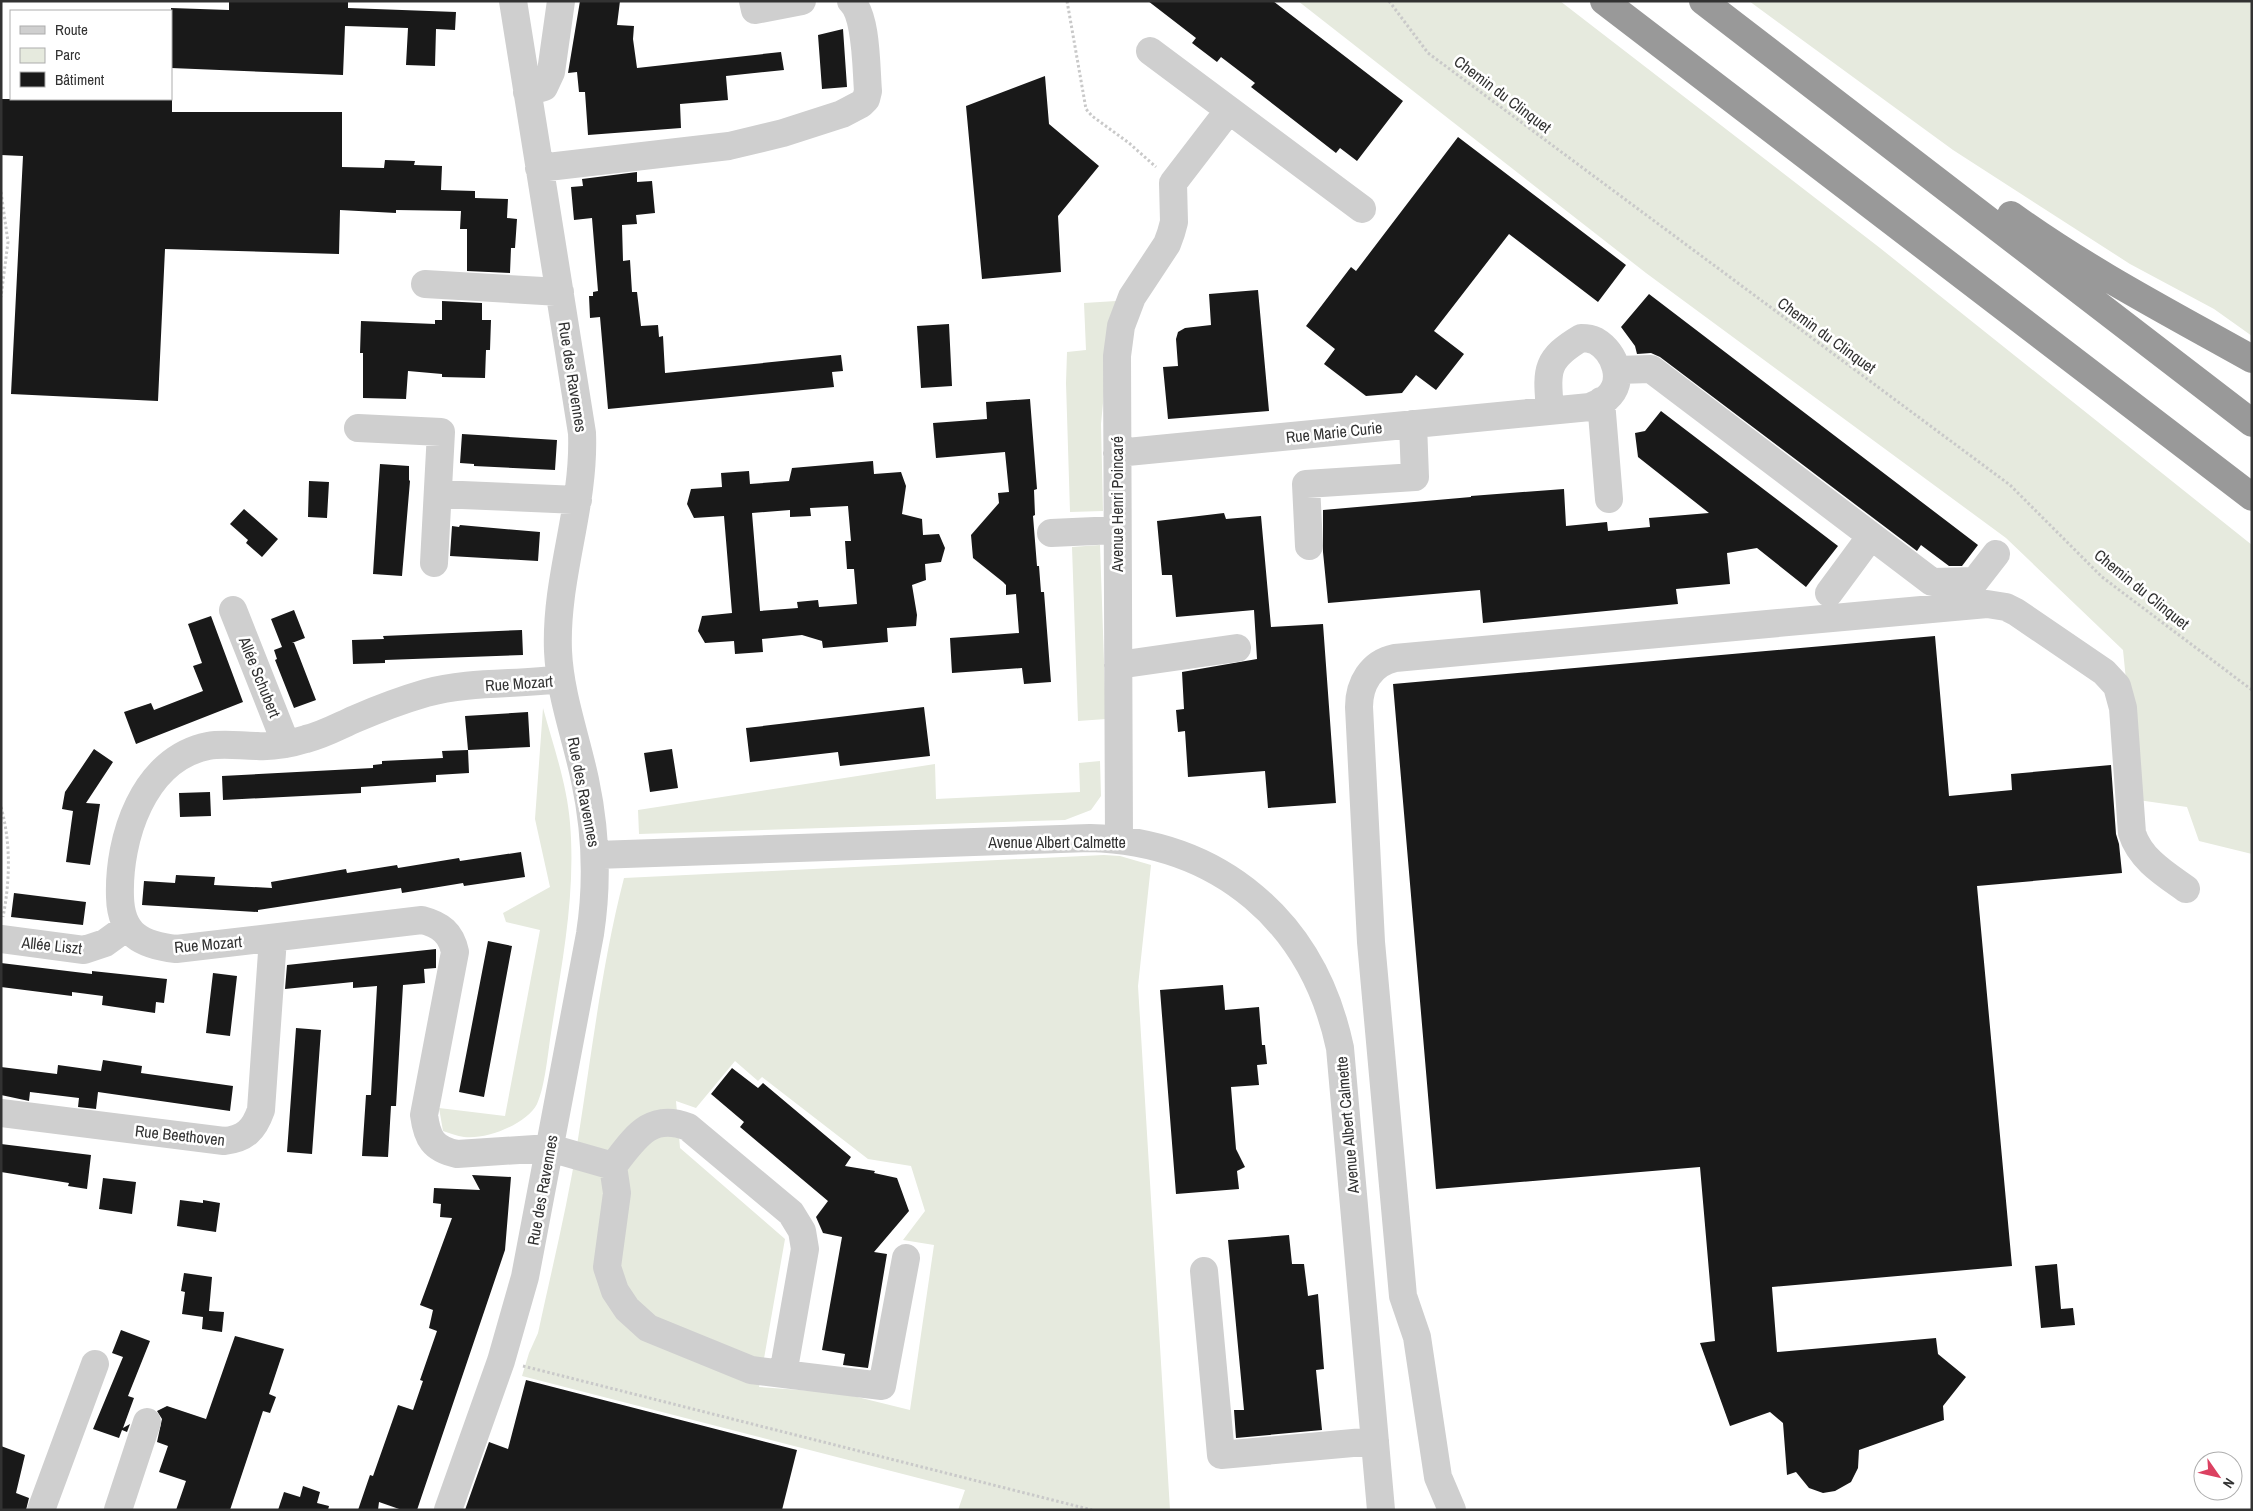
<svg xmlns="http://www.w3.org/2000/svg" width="2253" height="1511" viewBox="0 0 2253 1511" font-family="'Archivo Narrow',sans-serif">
	<rect width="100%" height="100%" fill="#fff"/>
	<path fill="#e6eade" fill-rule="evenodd" d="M1298,1H1560L1880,248L2252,545V854L2199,841L2187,807L2138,800L2123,650L2006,538L1646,273Z
		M1749,1H2252V336L2214,309L2130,264L1953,150Z
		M1116,301L1108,350L1101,424L1103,511L1070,512L1066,383L1067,352L1086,350L1084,303Z
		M1100,545L1106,719L1078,721L1072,547Z
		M543,708C553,745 567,784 570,823C576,895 562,962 551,1033C548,1052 545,1087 537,1104C527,1124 486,1140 464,1137C457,1136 450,1133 443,1131L439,1108L505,1116L540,930L506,922L503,913L550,887L535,819Z
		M1100,761L1101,796L1091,810L1065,820L639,834L638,810L935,764L936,799L1080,792L1079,763Z
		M1104,855L1120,856L1151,865L1138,986L1170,1510H958L965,1490L522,1376L529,1353L538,1333C552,1268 568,1204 578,1139C592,1052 602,963 624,878ZM735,1061L758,1081L762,1077L868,1159L911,1166L925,1211L903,1240L934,1245L910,1410L841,1393L759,1387L785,1239L680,1148L676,1101L696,1108Z"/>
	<path fill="#191919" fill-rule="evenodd" d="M229,1H348V8L456,12L455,30L436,29L435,66L406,65L408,28L345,26L343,75L171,68V8L229,10Z
		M580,1H620L617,25L634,26L633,39L637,68L781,52L784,70L726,76L728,100L680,104L681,128L588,135L585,92H579L577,72L568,73Z
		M1148,1H1273L1403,101L1357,161L1340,148L1336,153L1251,87L1255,83L1221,57L1217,62L1192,43L1196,38Z
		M843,29L847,87L822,89L818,35Z
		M1045,76L1049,124L1099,166L1058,216L1061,272L982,279L966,106Z
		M1,99H172V112H342V167L384,168L385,160L415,161L414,165L442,166L441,190L475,191V198L508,199L507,218L517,219L515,248H511L510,273L467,271V229H460L461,211L396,210V213L340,210L339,254L165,249L158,401L11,394L23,156L1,155Z
		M1458,137L1626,265L1598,302L1509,234L1434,331L1464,354L1436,390L1416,375L1402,393L1366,396L1324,364L1335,349L1306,326L1351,267L1356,271Z
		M637,172V182L652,181L655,213L636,215L637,224L622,225L623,261L630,260L632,292H637L641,326L658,325L659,337L663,336L665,373L841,355L843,371L832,372L834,387L608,409L600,317L590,318L589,296H593V292L598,291L592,218L574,220L571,187L583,186L582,179Z
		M1258,290L1269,411L1168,419L1163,367L1178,366L1176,339L1178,332L1185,328L1211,325L1209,294Z
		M1649,294L1978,545L1962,566H1949L1921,545L1917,551L1660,357L1651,353L1637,354L1635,346L1621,327Z
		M442,301L482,303V320H491L490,350H486L485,378L442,377V374L408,371L406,399L363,398V353H360L361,321L435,324V320H442Z
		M949,324L952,386L921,388L917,326Z
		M1030,399L1037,489L1034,490L1035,515L1033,516L1037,566H1039L1041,592H1044L1051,682L1024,684L1022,668L952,673L950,638L1019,633L1016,594L1006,595V585L1003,582L973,558L971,535L999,503L998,493L1009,492L1005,452L936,458L933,423L987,419L986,402Z
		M1661,411L1838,546L1806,587L1757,548L1727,553L1730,584L1676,589L1678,604L1483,623L1480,590L1328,603L1323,552V510L1471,497V496L1564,489L1566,526L1607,522L1608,531L1650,527L1649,518L1709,513L1638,457L1635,433L1645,431Z
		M462,434L557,440L555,470L474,466V464L460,463Z
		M873,461L874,474L901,472L906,486L902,514L922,519L923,535L939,534L945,548L941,562L925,564L926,580L912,585L917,615L916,626L887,628L888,642L823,648L822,641L802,635L762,639L763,652L735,654L734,641L705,643L698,631L702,616L732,613L724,516L694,518L687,504L691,489L722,487L721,473L749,471L750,484L789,481L792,468ZM848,506L851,541H845L847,569H854L857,604L819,607L818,600L797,602L798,608L760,611L752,513L790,510V517L811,516L810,508Z
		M380,464L409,466V480L410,481L402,576L373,574Z
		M309,481L329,482L327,518L308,517Z
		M244,509L278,539L262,557L246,543L248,540L230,524Z
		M1224,513L1226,519L1261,516L1271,627L1323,624L1336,803L1268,808L1265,771L1188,777L1185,731L1178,732L1176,710L1184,709L1182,672L1257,659L1254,610L1176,617L1172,575H1162L1157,521Z
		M460,525L540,532L538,561L450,556L452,526L459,527Z
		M294,610L305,638L292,643H294L316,700L294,708L275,660L277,659L274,650L282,647L271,619Z
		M211,616L243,702L136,744L124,712L151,703L154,710L203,691L193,666L202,663L188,624Z
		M522,630L523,655L385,660V663L353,664L352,640L384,639L383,636Z
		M1935,636L1949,796L2012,790L2011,774L2111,765L2116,834L2119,844L2122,873L1977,886L2012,1266L1772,1287L1777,1352L1936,1338L1938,1354L1966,1377L1943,1406L1944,1420L1859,1450L1858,1468L1851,1482L1835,1491L1823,1493L1809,1488L1796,1472L1787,1475L1783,1423L1770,1412L1730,1426L1700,1343L1715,1341L1700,1167L1436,1189L1393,684Z
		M924,707L930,756L840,766L838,752L750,762L746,728Z
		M528,712L530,747L468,750L465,716Z
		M94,749L113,762L86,803L100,804L90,865L66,862L73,811L62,809L65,792Z
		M672,749L678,788L650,792L644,753Z
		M468,750L469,773L436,775V782L361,787V793L223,800L222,776L373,768V765L382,764V761L443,758L442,751Z
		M210,792L211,816L180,817L179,793Z
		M521,852L525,877L464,886L463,883L402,893L401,888L258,910V912L142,905L144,881L175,883L176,875L215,877L214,885L272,888L271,882L346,869L347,873L397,865L398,868L459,858L460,861Z
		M14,893L86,902L83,925L11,917Z
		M488,941L512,946L484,1097L459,1092Z
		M436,949V968L424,969L425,983L403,985L396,1106H391L388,1157L362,1156L366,1095H371L377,986L353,988V982L285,989L287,965Z
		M1,963L92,974V971L167,979L164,1003L156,1002L155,1013L102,1005L103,996L72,992V996L1,987Z
		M213,973L237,976L230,1036L206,1033Z
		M1223,985L1225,1010L1259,1007L1262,1045H1265L1267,1064L1257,1065L1259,1085L1231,1087L1236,1149L1245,1167L1237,1171L1239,1189L1176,1194L1160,990Z
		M296,1028L321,1030L312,1154L287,1152Z
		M103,1060L142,1066L141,1073L233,1086L230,1111L98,1092L96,1109L78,1107L79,1098L30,1092L29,1101L1,1095V1067L57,1074L58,1065L101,1071Z
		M732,1068L758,1088L763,1083L851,1157L845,1166L875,1171L874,1173L897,1178L909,1211L874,1252L887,1254L868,1368L843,1365L845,1354L822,1350L842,1237L823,1233L816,1217L828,1201L740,1127L744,1122L711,1094Z
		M1,1144L91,1155L87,1189L68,1186L69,1183L1,1172Z
		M472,1175L511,1177L505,1250L417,1510H402L379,1502L378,1510H358L370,1475L373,1476L398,1405L413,1410L423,1381L420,1380L437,1331L429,1328L433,1310L420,1305L452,1218L440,1217L441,1204L433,1203L434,1188L480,1190Z
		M103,1178L136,1182L132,1214L99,1209Z
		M180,1200L203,1203V1200L220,1203L216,1232L177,1226Z
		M1289,1235L1292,1264H1304L1308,1296L1318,1294L1324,1369L1316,1370L1322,1430L1236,1438L1234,1410H1244L1228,1240Z
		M2057,1264L2061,1309L2073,1308L2075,1325L2041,1328L2035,1266Z
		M184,1273L212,1277L209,1311L224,1312L222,1332L202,1329L203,1317L182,1314L185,1292L181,1291Z
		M121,1330L150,1341L128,1396L134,1398L123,1428L130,1424L127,1432L122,1430L119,1438L93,1429L123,1357L112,1353Z
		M235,1336L284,1349L269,1394L276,1397L270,1413L263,1411L230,1510H176L186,1481L159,1472L168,1446L157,1442L162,1419L157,1411L167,1406L206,1419Z
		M526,1380L797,1450L782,1510H465L489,1442L508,1449Z
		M1,1446L25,1455L16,1493L29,1498L26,1510H1Z
		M303,1486L320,1492L317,1503L329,1506L328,1510H278L284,1492L300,1497Z"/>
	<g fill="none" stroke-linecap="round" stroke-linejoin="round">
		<path stroke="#c9c9c9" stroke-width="3" stroke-dasharray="2.5 2.5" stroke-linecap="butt" d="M1067,1L1086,109L1092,116L1129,143L1156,167
			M1389,1L1428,53L2010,485L2102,577L2252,690
			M1,192L8,242L1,297
			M1,807C11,843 10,881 3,917
			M523,1366L1092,1510"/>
		<path stroke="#cfcfcf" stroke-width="28" d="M753,1L755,10L802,1
			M1150,51L1362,209
			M527,92L544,87L551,72L561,1
			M539,168L729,146L783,133L842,114L861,104L866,99L868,91C866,68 867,16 851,1
			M425,284L560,292
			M1617,370L1651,369L1932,582L1975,581L1996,554
			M1601,401L1609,499
			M358,428L441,432L434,563
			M1117,453L1590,407C1595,404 1603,402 1607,398C1626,382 1615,352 1596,341C1592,339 1586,338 1581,338C1544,360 1547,371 1550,411
			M438,494L578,500
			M1051,533L1117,530
			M1309,546L1306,484L1415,477L1413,424
			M1829,593L1871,536
			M233,610L286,744
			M1118,665L1237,648
			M561,679C517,685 469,681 426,693C402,700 378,709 355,719C339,726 323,735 306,739C290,744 273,747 257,746C241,746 224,743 208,746C143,759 118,839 120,897C121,935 142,945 176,949L422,920C441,925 451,933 455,952L424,1115C427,1138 433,1149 457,1154L550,1148L613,1166C635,1138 650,1112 688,1127L791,1213L802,1231L805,1249L783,1374
			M1119,840L1117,356L1121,326L1132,297L1167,244L1171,233L1174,222L1173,183L1229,110
			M596,855L1090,838C1220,842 1313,921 1340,1048L1381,1510
			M1,939L84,950L105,943L127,927
			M1,1113L224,1141C245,1139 254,1130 261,1110L273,938
			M613,1166L617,1193L607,1267L615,1291L627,1309L648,1328L751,1370L882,1386L906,1258
			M1204,1271L1221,1455L1375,1441
			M41,1510L95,1364
			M118,1510L147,1422
			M448,1510L501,1361L525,1277L590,934C598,882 596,832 585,780C576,737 560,695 558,651C555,577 585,507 582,433L513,1
			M1452,1510L1438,1477L1417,1337L1403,1296L1371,942L1359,707C1359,684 1371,663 1395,658L1987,604L2006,607L2016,612L2104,672L2117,686L2123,708L2132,833C2140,859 2165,874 2186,889"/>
		<path stroke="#999" stroke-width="28" d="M1604,1L2252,497
			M1703,1L2252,423
			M2011,215C2087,270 2170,313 2252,359"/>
	</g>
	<g text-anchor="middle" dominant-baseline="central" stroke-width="5" stroke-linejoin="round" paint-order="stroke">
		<g font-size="16" fill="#323232" stroke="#fff">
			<text transform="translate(1503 94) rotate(37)">Chemin du Clinquet</text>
			<text transform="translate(1827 335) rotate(36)">Chemin du Clinquet</text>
			<text transform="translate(573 377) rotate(81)">Rue des Ravennes</text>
			<text transform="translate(1334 432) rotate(-6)">Rue Marie Curie</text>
			<text transform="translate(1117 504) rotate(-90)">Avenue Henri Poincaré</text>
			<text transform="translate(2142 589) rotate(39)">Chemin du Clinquet</text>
			<text transform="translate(260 677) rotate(68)">Allée Schubert</text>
			<text transform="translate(519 683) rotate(-4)">Rue Mozart</text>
			<text transform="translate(584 792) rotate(79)">Rue des Ravennes</text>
			<text x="1057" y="842">Avenue Albert Calmette</text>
			<text transform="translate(208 944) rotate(-5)">Rue Mozart</text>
			<text transform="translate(52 945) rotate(6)">Allée Liszt</text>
			<text transform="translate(1347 1125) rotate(-95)">Avenue Albert Calmette</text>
			<text transform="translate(180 1135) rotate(6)">Rue Beethoven</text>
			<text transform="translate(542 1190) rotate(-80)">Rue des Ravennes</text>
		</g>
	</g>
	<rect width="2253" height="1511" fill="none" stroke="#323232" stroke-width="5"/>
	<rect x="10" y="10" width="162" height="90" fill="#ffffff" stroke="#adadad"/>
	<rect x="20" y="26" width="25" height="8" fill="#cfcfcf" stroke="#adadad"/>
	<text x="55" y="35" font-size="15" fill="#323232">Route</text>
	<rect x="20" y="48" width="25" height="15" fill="#e6eade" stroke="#adadad"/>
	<text x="55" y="60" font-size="15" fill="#323232">Parc</text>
	<rect x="20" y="72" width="25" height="15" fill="#191919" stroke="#adadad"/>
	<text x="55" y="85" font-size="15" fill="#323232">Bâtiment</text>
	<g transform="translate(2218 1476) rotate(124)"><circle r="24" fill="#ffffff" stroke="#adadad"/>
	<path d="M0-4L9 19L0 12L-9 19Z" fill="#db4161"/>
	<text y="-8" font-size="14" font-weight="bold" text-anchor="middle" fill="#323232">N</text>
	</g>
</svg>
